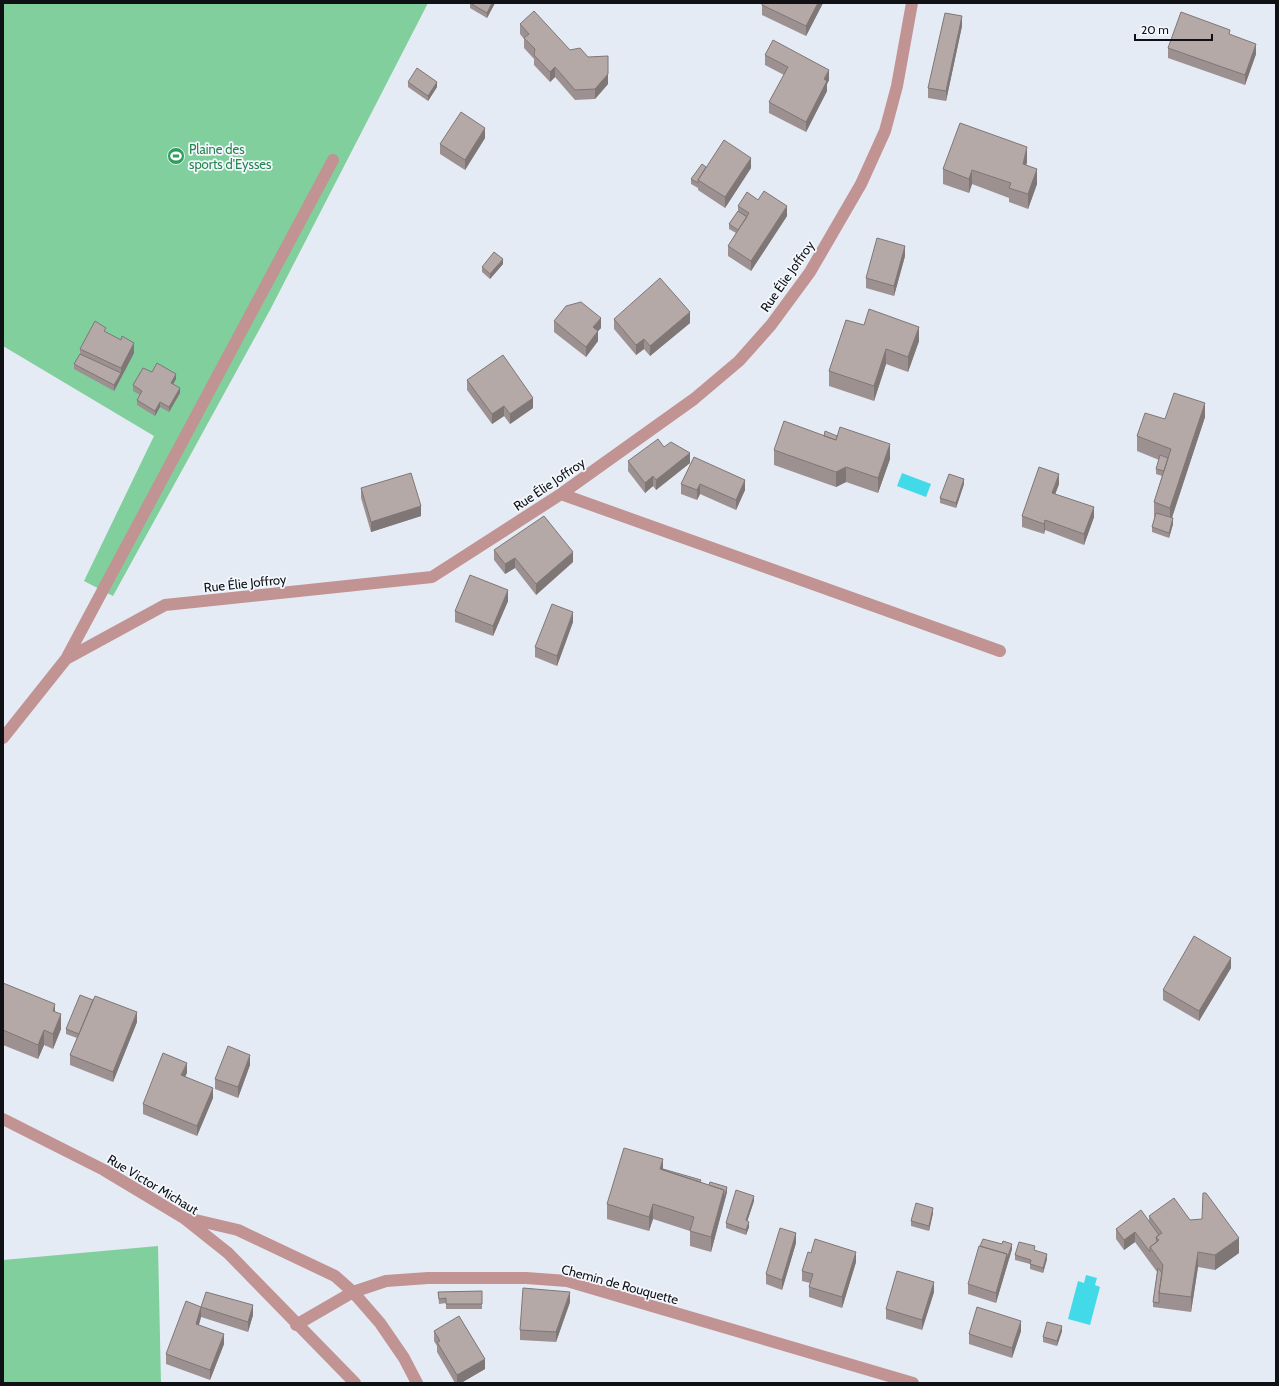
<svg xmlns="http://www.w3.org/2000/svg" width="1279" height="1386" viewBox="0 0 1279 1386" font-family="Cabin,sans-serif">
	<rect width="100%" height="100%" fill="#e4ebf4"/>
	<path fill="#80cf9d" d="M3,3H428L270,310L113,596L84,581L154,436L3,346Z
		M158,1246L161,1383H3V1260Z"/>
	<path fill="#42dae8" d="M902,473L931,484L926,497L897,486Z
		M1086,1275L1097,1278L1095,1285L1100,1287L1090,1325L1068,1319L1078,1281L1084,1283Z"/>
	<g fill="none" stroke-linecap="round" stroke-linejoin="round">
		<path stroke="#c19392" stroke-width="12" d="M561,494L1000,651
			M66,659L333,160
			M3,738L66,659L165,605L432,577L561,494L694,399L739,361L771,325L810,272L861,184L885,131L897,86L912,3
			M3,1119L104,1170L184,1218L228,1253L355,1383
			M187,1218L238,1230L335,1276L353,1292L380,1323L404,1358L417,1383
			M296,1325L353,1292L386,1281L428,1278H526L567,1281L913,1383"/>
	</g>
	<path fill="#9c9190" d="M470,3H495L487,18L470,8Z
		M823,3L806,36L762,15V5Z
		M520,24L570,50L608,84L595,99L575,100L555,77L550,82L534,65V59L524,48V39L520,34Z
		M962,26L946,101L928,98V88Z
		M1230,34L1256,54L1245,85L1168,58V48Z
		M765,55L829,80L827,84V91L806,132L769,113V102L784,75L765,65Z
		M408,82L437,87L428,101L408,87Z
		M485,138L465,170L440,154V144Z
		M1027,162L1026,165L1037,184L1028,209L1009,202V198L972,184L969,193L943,184V169Z
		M706,167L751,168L725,208L698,190V188L691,184V179Z
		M758,200L787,216L751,271L728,256V246L736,233L729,229V224L738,211V206Z
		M905,256L894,296L866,288V278Z
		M503,264L490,279L482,272V267Z
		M614,319L690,323L650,356L644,349L636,355L614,329Z
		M846,320L919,341L908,372L886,364L874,401L829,386V371Z
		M554,321L601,328L598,331V341L586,357L554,332Z
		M106,332L134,353L114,391L74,369V364L80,354V349Z
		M152,372L176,379L173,384L180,393L169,412L160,407L155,416L137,405V400L140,395L133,391V385Z
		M467,380L533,408L510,424L504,416L492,424L467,390Z
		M1205,417L1172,518L1173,524L1169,538L1152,532V527L1155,517H1154V502L1162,476L1156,474V469L1159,460L1137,451V436Z
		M664,447L690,463L656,490L653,486L645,493L628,471V461Z
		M774,450L890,459L878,493L846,482L836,487L774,465Z
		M694,457L745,490L736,510L700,494L697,500L681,494V484Z
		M964,484L956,508L940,503V498Z
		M1059,484L1055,494L1094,517L1084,545L1045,530L1044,534L1022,527V516Z
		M361,488L421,516L371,532L361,498Z
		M494,550L573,562L536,595L515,568L505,574L494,560Z
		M508,601L493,636L455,622V611Z
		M573,622L557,666L535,657V647Z
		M1231,968L1199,1021L1163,1000V990Z
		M3,983L55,1012L61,1029L53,1049L44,1045L38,1059L3,1045Z
		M93,1000L137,1022L113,1082L70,1065V1055L77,1038L66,1034V1029Z
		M250,1065L238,1098L215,1089V1079Z
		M187,1073L185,1076L213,1098L197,1136L143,1114V1104Z
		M663,1169L701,1182L727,1192L711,1252L690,1246V1231L653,1219L649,1231L607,1219V1204Z
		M754,1201L747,1221L749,1227L746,1235L726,1228V1223Z
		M933,1213L929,1231L911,1226V1221Z
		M1149,1216L1190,1220L1239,1253L1215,1270L1198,1267L1191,1312L1153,1307V1302L1157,1272L1135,1242L1124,1250L1116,1239V1229L1149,1221Z
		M796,1243L782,1290L766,1284V1274Z
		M1012,1249L996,1303L968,1294V1284Z
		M1035,1251L1047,1259L1043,1273L1030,1269V1264L1015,1260V1255Z
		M856,1262L842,1308L809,1297V1287L810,1283L802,1281V1271Z
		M482,1291V1309H446V1303L439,1304L438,1292Z
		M934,1292L922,1330L886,1319V1309Z
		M570,1302L556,1342L520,1340V1330Z
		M201,1307L253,1315L248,1332L201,1317L199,1325L224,1344L210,1380L166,1364V1354Z
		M434,1331L485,1369L461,1383H455L437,1352V1346L434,1341Z
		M1021,1331L1012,1358L969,1344V1334Z
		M1062,1331L1057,1346L1043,1342V1337Z"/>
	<path fill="#7f7676" d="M492,3H495L487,18V13Z
		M818,3H823L806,36V26Z
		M962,16V26L946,101V91Z
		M1256,44V54L1245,85V75Z
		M555,67V77L550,82V72Z
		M829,70V80L827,84V91L806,132V122L824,79Z
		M608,74V84L595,99V89Z
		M437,82V87L428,101V96Z
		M485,128V138L465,170V160Z
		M1027,147V162L1023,178V164Z
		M751,158V168L725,208V197Z
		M1037,169V184L1028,209V194Z
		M972,170V184L969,193V179Z
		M787,206V216L751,271V261Z
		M905,246V256L894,296V286Z
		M503,259V264L490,279V274Z
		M690,312V323L650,356V346Z
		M601,318V328L598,331V341L586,357V347L593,327Z
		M919,327V341L908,372V357Z
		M644,339V349L636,355V345Z
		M134,343V353L121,378V368Z
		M886,349V364L874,401V386Z
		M121,373V378L114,391V385Z
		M176,374V379L171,388V383Z
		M180,388V393L169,412V407Z
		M533,398V408L510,424V414Z
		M160,402V407L155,416V411Z
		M1205,403V417L1170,523V508Z
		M504,406V416L492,424V414Z
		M890,444V459L878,493V478Z
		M690,453V463L656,490V480Z
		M846,467V482L836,487V472Z
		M1059,474V484L1052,503V493Z
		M653,476V486L645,493V483Z
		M964,479V484L956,508V503Z
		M745,480V490L736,510V500Z
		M700,484V494L697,500V490Z
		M421,506V516L371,532V522Z
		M1094,507V517L1084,545V534Z
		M1173,518V524L1169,538V533Z
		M1045,520V530L1044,534V524Z
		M573,552V562L536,595V584Z
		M515,558V568L505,574V564Z
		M508,590V601L493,636V626Z
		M573,612V622L557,666V656Z
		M1231,958V968L1199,1021V1011Z
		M55,1004V1019L53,1011Z
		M137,1012V1022L113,1082V1072Z
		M61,1014V1029L53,1049V1034Z
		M44,1030V1045L38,1059V1045Z
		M250,1055V1065L238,1098V1087Z
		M187,1063V1073L181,1085V1075Z
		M213,1088V1098L197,1136V1126Z
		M663,1159V1174L660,1169Z
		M727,1187V1192L711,1252V1237L724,1190Z
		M754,1196V1201L746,1225V1220Z
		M653,1204V1219L649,1231V1217Z
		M933,1208V1213L929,1231V1226Z
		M749,1222V1227L746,1235V1230Z
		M1135,1232V1242L1124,1250V1240Z
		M796,1233V1243L782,1290V1280Z
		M1239,1238V1253L1215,1270V1255Z
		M1012,1244V1249L996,1303V1293L1007,1254Z
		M856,1252V1262L842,1308V1297Z
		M1198,1252V1267L1191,1312V1297Z
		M1047,1254V1259L1043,1273V1268Z
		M934,1282V1292L922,1330V1320Z
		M570,1292V1302L556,1342V1332Z
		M253,1305V1315L248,1332V1322Z
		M201,1307V1317L196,1334V1324Z
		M1021,1321V1331L1012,1358V1348Z
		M1062,1326V1331L1057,1346V1341Z
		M224,1334V1344L210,1380V1370Z
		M485,1359V1369L461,1383H457V1375Z"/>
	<path fill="#b5a9a8" stroke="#7f7676" d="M470,3H492L487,13Z
		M762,3H818L806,26L762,5Z
		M534,11L570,50L580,48L588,57L608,56V74L595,89L575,90L555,67L550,72L534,55L535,49L524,38L529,34L520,24Z
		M1181,12L1230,30L1229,34L1256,44L1245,75L1168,48Z
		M945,13L962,16L946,91L928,88Z
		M773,40L829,70L824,79L827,81L806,122L769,102L788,67L765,55Z
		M417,68L437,82L428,96L408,82Z
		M461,112L485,128L465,160L440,144Z
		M960,123L1027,147L1023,164L1037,169L1028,194L1009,188L1011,183L972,170L969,179L943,169Z
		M724,140L751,158L725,197L698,180Z
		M702,164L706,167L698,180V183L691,179Z
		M764,191L787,206L751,261L728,246L749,213L738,206L747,192L758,200Z
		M738,211L747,217L738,230L729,224Z
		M877,238L905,246L894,286L866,278Z
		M494,252L503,259L490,274L482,267Z
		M660,278L690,312L650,346L644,339L636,345L614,319Z
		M581,302L601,318L593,327L598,331L586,347L554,321L566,306Z
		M869,309L919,327L908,357L886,349L874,386L829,371L846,320L864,325Z
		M95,321L106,328L104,331L121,340L122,336L134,343L121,368L80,349Z
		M80,354L121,373L114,385L74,364Z
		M503,355L533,398L510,414L504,406L492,414L467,380Z
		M157,363L176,374L171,383L180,388L169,407L160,402L155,411L137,400L142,391L133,385L143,368L152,372Z
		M1174,393L1205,403L1170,508L1154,502L1171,449L1137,436L1145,413L1165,419Z
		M784,421L836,440L840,427L890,444L878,478L846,467L836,472L774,450Z
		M825,431L837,436L836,440L824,436Z
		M658,439L664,447L671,442L690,453L656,480L653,476L645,483L628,461Z
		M1160,455L1168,458L1164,471L1156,469Z
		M694,457L745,480L736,500L700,484L697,490L681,484Z
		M1039,467L1059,474L1052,493L1094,507L1084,534L1045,520L1044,524L1022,516Z
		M411,473L421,506L371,522L361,488Z
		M949,474L964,479L956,503L940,498Z
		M1156,513L1173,518L1169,533L1152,527Z
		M544,516L573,552L536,584L515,558L505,564L494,550Z
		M470,575L508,590L493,626L455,611Z
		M552,604L573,612L557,656L535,647Z
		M1194,936L1231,958L1199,1011L1163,990Z
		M3,983L55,1004L53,1011L61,1014L53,1034L44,1030L38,1045L3,1030Z
		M80,995L93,1000L79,1034L66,1029Z
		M95,996L137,1012L113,1072L70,1055Z
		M228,1046L250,1055L238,1087L215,1079Z
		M163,1053L187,1063L181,1075L213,1088L197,1126L143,1104Z
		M624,1148L663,1159L660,1169L724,1190L711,1237L690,1231L694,1217L653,1204L649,1217L607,1204Z
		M663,1169L701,1180L700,1182L663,1170Z
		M710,1182L727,1187L724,1199V1190L709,1185Z
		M736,1190L754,1196L746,1220L749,1222L746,1230L726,1223Z
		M1203,1193H1206L1239,1238L1215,1255L1198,1252L1191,1297L1159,1293L1163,1265L1150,1247L1159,1240L1156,1237L1162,1233L1149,1216L1174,1198L1190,1220L1202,1219Z
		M916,1203L933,1208L929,1226L911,1221Z
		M1141,1210L1159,1235L1156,1237L1157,1242L1150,1247V1252L1135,1232L1124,1240L1116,1229Z
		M780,1228L796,1233L782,1280L766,1274Z
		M815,1239L856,1252L842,1297L809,1287L813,1274L802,1271L808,1252L811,1253Z
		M983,1239L1002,1244L1003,1241L1012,1244L1007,1259V1254L980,1246Z
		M1019,1242L1035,1246L1034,1250L1047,1254L1043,1268L1030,1264L1031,1260L1015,1255Z
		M979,1246L1007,1254L996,1293L968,1284Z
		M1158,1268L1162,1273L1159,1293V1303L1153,1302Z
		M897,1271L934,1282L922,1320L886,1309Z
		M523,1288L570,1292L556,1332L520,1330Z
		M482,1291V1304H446V1298L439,1299L438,1292Z
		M206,1292L253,1305L248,1322L201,1307L196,1324L224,1334L210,1370L166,1354L186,1301L201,1307Z
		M977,1307L1021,1321L1012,1348L969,1334Z
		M459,1316L485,1359L457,1375L437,1342L440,1341L434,1331Z
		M1047,1322L1062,1326L1057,1341L1043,1337Z"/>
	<defs>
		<g id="stadium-disc" transform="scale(0.9)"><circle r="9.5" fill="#2e9e5b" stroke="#f4f8fe"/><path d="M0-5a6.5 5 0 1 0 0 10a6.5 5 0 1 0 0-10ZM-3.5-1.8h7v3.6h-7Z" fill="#fff"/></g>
	</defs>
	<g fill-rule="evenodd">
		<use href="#stadium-disc" x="176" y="156"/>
	</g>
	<g text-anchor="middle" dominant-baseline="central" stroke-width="3.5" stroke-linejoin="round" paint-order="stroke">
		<g font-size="13" fill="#27864d" stroke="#f4f8fe" text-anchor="start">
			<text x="189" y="149">Plaine des<tspan x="189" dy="15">sports d'Eysses</tspan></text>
		</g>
		<g font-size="13" fill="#0f1114" stroke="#f4f8fe">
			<text transform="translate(787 276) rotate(-55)">Rue Élie Joffroy</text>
			<text transform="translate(549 484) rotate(-34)">Rue Élie Joffroy</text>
			<text transform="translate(245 583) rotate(-6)">Rue Élie Joffroy</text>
			<text transform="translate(153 1184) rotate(31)">Rue Victor Michaut</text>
			<text transform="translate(620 1284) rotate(15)">Chemin de Rouquette</text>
		</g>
	</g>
	<rect width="1279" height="1386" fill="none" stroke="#0f1114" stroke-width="8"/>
	<path d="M1135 34v6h77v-6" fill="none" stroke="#0f1114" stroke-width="2"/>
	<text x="1141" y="34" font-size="12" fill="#0f1114" stroke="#f4f8fe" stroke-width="3" paint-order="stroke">20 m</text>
</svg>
